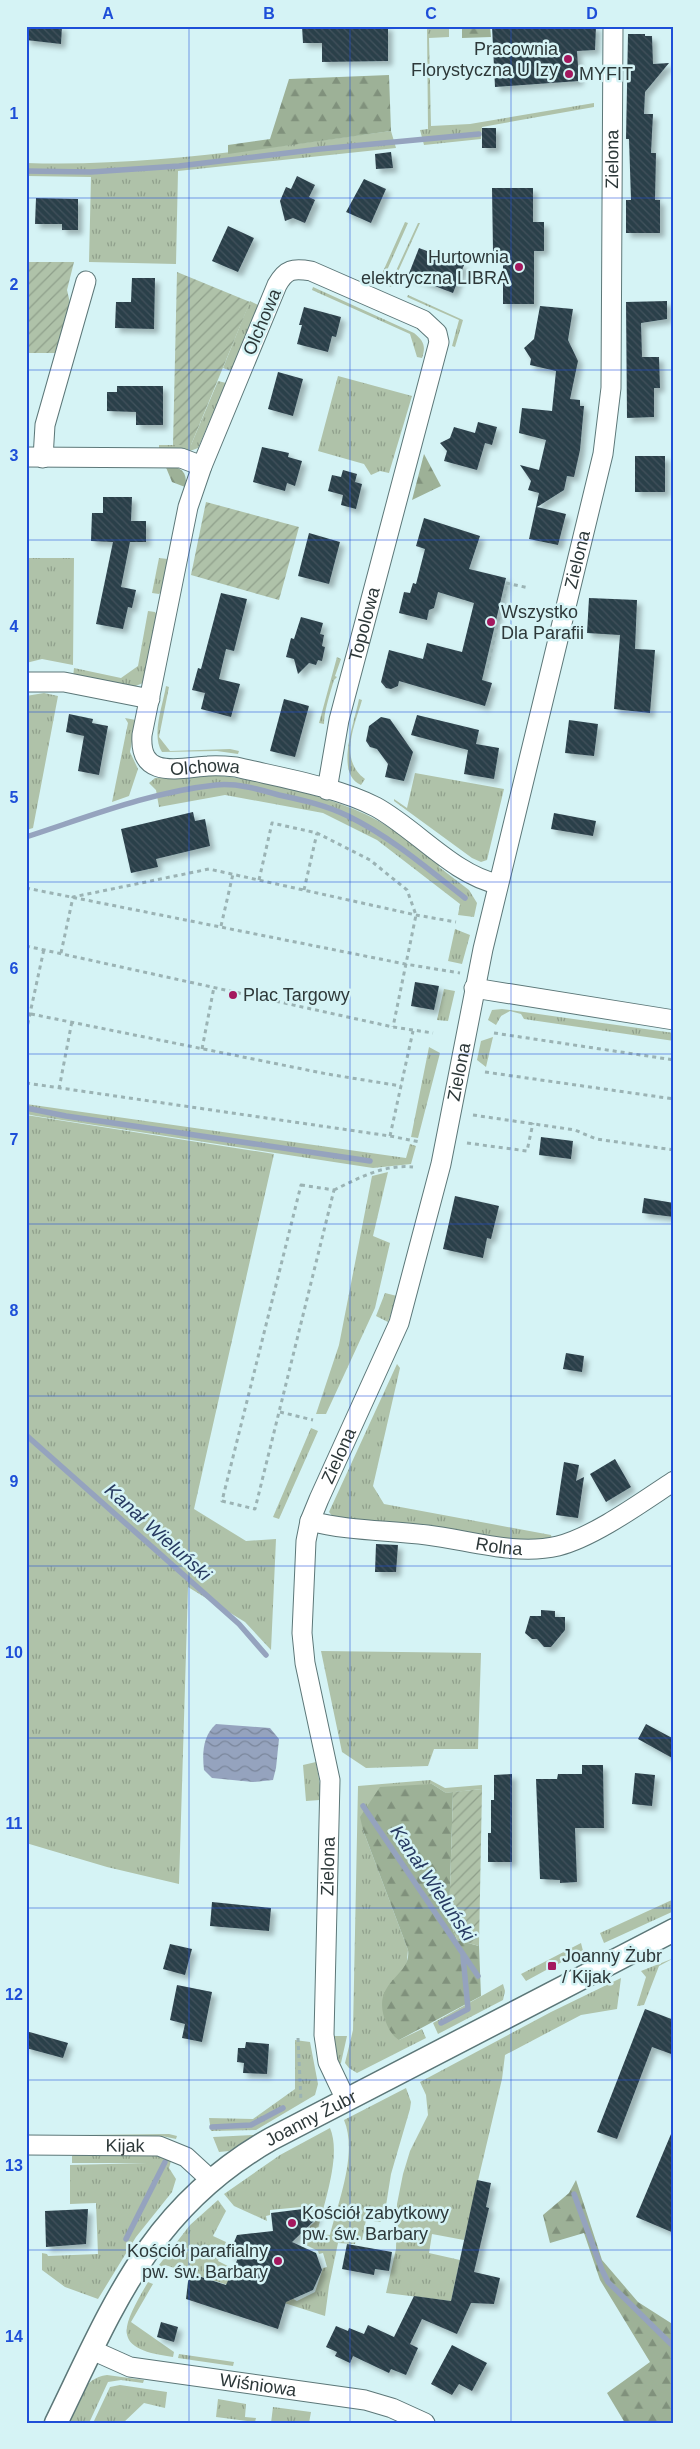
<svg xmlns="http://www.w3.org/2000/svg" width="700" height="2449" viewBox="0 0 700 2449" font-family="Arial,sans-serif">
	<defs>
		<pattern id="grass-tufts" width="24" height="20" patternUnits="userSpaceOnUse" patternTransform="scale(1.25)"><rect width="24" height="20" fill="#afc2a9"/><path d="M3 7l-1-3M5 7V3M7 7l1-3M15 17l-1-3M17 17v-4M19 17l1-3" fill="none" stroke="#8f9f8b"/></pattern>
		<pattern id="forest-firs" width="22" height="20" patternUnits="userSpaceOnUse" patternTransform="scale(1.25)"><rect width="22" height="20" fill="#9db197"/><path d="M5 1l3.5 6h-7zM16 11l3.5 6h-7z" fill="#80917c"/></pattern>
		<pattern id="garden-furrows" width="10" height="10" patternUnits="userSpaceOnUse" patternTransform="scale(1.25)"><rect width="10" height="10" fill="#afc2a9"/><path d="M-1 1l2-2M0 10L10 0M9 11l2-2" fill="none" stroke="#8f9f8b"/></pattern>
		<pattern id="water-waves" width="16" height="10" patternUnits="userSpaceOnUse" patternTransform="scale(1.25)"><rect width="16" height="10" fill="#95a3be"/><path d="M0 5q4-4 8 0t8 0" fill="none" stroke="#7a869b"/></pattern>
		<pattern id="building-back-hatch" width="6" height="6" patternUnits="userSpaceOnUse" patternTransform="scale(1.25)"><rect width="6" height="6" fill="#2b3f4a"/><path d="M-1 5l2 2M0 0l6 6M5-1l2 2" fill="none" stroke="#41535c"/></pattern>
		<filter id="shadow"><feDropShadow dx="4.5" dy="4.5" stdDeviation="2.5" flood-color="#0004"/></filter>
	</defs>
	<rect width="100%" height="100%" fill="#d5f3f5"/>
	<path fill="url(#grass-tufts)" d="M427,26H449V37L429,38L431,126L470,124L594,103V107L482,127L481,139L424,145L420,130L428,129Z
		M391,131L396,148L178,171L176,264L89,262L91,177L26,176V163C150,167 269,147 391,131Z
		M405,222L408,223L384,277L381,276Z
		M418,223H420L391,287L389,286Z
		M313,287L414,333C424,341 426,346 422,358L417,357L410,334L312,290Z
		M408,295L463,320L455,347L452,346L459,320L407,297Z
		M250,301L258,305L231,371L223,368Z
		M338,376L412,396L389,473L380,471L371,475L364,464L318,451Z
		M218,381L226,383L198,448L190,451L159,450V445H191Z
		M26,558H74L73,665L42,659L26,663Z
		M159,558L168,559L161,592L159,594L152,593Z
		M148,611L155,612L157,615L143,683L133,687L73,678L74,668L121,678L138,666Z
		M337,657L341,659L335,676L337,677L334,680C329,697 324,712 324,724L319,723Z
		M166,686L169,687L159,737L170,751L230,749L239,751L238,754L217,751L162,752C151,735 163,705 166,686Z
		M44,693L58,696L33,828L26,830V696Z
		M359,699L362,700C355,725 338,759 365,779L361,785C334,774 355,721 359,699Z
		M125,718L136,720L130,752L138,769L129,796L112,802L128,723Z
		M415,773L504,789L487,860L481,862L472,858L394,801V799L407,808Z
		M211,775C254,778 333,797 371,817C396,830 418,848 441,864L439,867L469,890L477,903L474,917L458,915L460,904L377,840L323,813L225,795L159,807L156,790L149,783L155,778Z
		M455,929L470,935L462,964L448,961Z
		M444,989L455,991L448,1021L437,1020Z
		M502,1009L674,1033V1041L524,1019L521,1014L510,1011L501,1016L496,1025L488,1020L492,1010Z
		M493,1037L486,1067L477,1060L481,1041Z
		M429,1047L440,1053L418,1138L411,1137Z
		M26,1104L406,1158L410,1144L416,1146L411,1164L373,1168L36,1116L26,1114Z
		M26,1115L274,1154L194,1509L246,1541L276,1539L271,1650L245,1622L188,1587L179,1884L107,1867L26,1843Z
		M388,1172L373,1236L390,1243L375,1308L326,1414H316L339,1345L372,1176Z
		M385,1293L397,1296L388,1322L376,1316Z
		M397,1364L400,1368L373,1486L384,1504L551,1535L552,1539L527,1541L512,1539L334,1518L329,1512Z
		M311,1428L318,1431L279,1519L273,1517Z
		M321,1651L481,1653L478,1749H434L428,1766L366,1768L342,1752Z
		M316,1762L320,1785V1800L306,1801L303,1765Z
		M430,1780L445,1788L482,1785V1789L446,1793L432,1784L363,1830L408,1950L399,2040L422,2029L426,2038L357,2073L349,2068L345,2063L353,2030L358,1786Z
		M674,1899V1911L604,1943L600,1933Z
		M581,1943L583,1951L558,1964L557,1961L547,1966L548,1969L526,1981L521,1974Z
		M674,1958L659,1966L644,2005L637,2006L646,1977L641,1971Z
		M621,1978L617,2009L581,2015L505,2055L502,2079L464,2240L432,2234L429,2253L460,2260L451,2301L386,2293L396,2249L397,2204L403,2174L410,2151L428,2115L426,2095L420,2082L551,2012Z
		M503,1984L505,1991L503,2000L438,2034L433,2023Z
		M332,2036H347L341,2063L339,2064Z
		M295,2040L310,2042L318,2084L315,2095L256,2130L211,2131L209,2118L253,2119L295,2089Z
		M406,2088L411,2102L410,2109L391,2174L384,2218L380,2222L366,2220L362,2240L356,2239L355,2244L338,2243L329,2286L325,2316L165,2265L163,2268L159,2265L190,2225L218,2200L226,2211L213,2236L226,2242L218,2261L297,2301L315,2292L323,2268L327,2267L323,2253L319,2254L318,2251L306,2245L304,2234H310V2226L315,2222L314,2213L309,2210L302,2211L301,2207L270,2210V2215L266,2216L267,2221L234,2206L224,2194L280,2155L330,2128C342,2156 323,2205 317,2234L330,2235C338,2202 358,2153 344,2120Z
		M169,2134L177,2136L176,2139L162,2136L76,2137V2135Z
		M253,2135L256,2136L229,2151L219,2152L213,2137Z
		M75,2154L159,2155L171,2161L169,2168L176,2179L172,2192L136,2237L98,2299L65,2287L42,2270V2253L47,2254L48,2256L98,2254L96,2203L70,2204V2165L147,2163H72V2156Z
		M148,2282L153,2284L131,2322L174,2352L173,2357C108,2349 123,2326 148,2282Z
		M179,2354L234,2362L233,2366L178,2358Z
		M107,2375L144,2380L143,2383L121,2380L108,2382L89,2423H66C75,2405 83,2377 107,2375Z
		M120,2385L167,2392L165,2408L144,2403L123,2423H93L110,2387Z
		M218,2399L246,2404L245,2417L256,2418L255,2422L216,2417Z
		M273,2407L311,2412L309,2423H271Z"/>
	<path fill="url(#forest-firs)" d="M462,26H490L491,37L462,38Z
		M389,75L391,131L228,154V145L270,139L289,79Z
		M424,454L441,486L412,500Z
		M165,465C179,466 189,471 185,487L172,482Z
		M432,1784L446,1793L453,1792L449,1920L457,1940L479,1946L481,1996L399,2040C391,2035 387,2026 384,2017C373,1980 412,1976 408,1950L363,1830L360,1817L380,1787Z
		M576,2180L602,2260L638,2302L674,2325V2423H625L607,2393L650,2362L600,2280L584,2233L550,2243L543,2215L569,2193Z"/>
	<path fill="url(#garden-furrows)" d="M26,262H74L67,290L70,303L56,353H26Z
		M177,272L250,302L191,445H173Z
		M206,502L299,527L279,600L191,575Z
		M482,1789L479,1946L457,1940L449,1920L453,1792Z"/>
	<path fill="url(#water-waves)" d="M216,1724L270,1728L279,1739L276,1768L273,1780L253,1782L212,1778L204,1770C202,1752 203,1736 216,1724Z"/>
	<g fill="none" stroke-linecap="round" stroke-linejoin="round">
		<path stroke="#95a3be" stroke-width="5.5" d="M26,171L91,172L179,166L320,149L479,134
			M26,837C88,817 150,792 216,785C237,783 258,789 279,795C302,800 326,805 348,816C391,837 428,869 465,898
			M26,1108L66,1116L370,1161
			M26,1435L239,1624L266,1655
			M363,1806L478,1976
			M441,2023L468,2009L463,1956
			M212,2127L251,2125L283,2108
			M574,2194L602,2270L608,2282L674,2347
			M126,2239L165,2162"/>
	</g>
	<path fill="url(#building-back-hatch)" filter="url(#shadow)" d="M26,26H62L61,44L26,40Z
		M302,26H388V61L322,62V43H303Z
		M492,26H596L595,50L577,51L579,81L495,87Z
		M628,34H645V36H652L653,64L669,63L645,92L644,114H653L651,153H656L655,200H660V233H626V200H631L629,139H626Z
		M482,128H496V148H482Z
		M391,152L393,168L376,169L375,154Z
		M297,176L315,185L309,197L315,200L305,223L293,218L285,221L280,201L286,187L291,189Z
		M364,179L386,189L371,223L346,212Z
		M492,188H533V222H544V251H534V304H503V251H493Z
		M36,198L78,199V230H62V224H35Z
		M228,226L254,238L238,272L212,261Z
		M419,248L464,265L453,293L408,276Z
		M132,278H155L154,329L115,328L116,302H131Z
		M667,301V319L641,323L642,357H659L660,388H654V417L627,418L626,302Z
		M540,306L573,309L568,340L578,361L570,399L580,400V406H584L580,450L574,477L567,476L564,490L537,507L566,514L558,545L529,539L539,493L528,490L531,481L520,465L539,470L546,440L519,433L522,408L552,411L556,371L530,365L531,359L524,348L534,339Z
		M304,307L341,317L336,337L332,336L328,352L297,344L302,325H299Z
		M278,372L303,379L293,416L268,409Z
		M117,386H163V425H136V412L107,411V392H117Z
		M478,422L497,427L492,445L485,443L477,470L444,461L447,451L440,443L450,438L454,427L475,433Z
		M262,447L289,453L288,457L302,461L295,486L287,483L285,491L253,482Z
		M635,456H665V492H635Z
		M343,470L357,474L355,482L362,484L356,509L341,505L343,495L328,491L332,475L341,477Z
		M103,497H132L131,521H146V542H130L121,587L136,590L132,608L128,607L123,629L96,624L113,542L91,541L92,513H103Z
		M424,518L480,536L469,569L506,578L482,680L492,683L485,706L399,681L398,686L391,689L386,688L381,682L389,650L423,659L427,643L462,652L474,603L438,592L434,608L429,610L427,620L399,613L404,592L410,593L413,583L416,584L425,549L416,546Z
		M309,533L340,542L329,584L298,576Z
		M221,593L247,599L234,651L226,649L219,679L240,684L231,717L201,709L205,693L192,690L198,668L201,669Z
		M589,598L637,600L635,649L655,650L650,713L614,709L620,635L587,633Z
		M301,617L323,623L320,634L324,635L322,646L325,647L322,661L318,660L316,665L309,663L298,674L294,659L286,657L291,638L294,639Z
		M284,699L309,706L295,757L270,751Z
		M69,714L93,719L92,723L108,726L99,775L78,771L84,736L66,732Z
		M417,715L479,730L476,744L499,748L494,779L464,774L468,750L411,735Z
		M381,717L390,719L413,752L404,781L385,777L388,764L377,749L370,747L366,741L369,726Z
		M569,720L598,724L594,756L565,753Z
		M193,812L195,821L205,819L210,846L156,859L158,867L131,873L121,829Z
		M554,813L596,821L593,836L551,829Z
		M415,982L439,986L434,1010L411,1006Z
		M541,1137L573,1141L571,1159L539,1155Z
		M455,1196L499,1206L491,1239L487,1238L483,1258L443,1249Z
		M644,1198L674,1203V1217L642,1213Z
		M566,1353L584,1356L582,1372L563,1369Z
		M615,1459L631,1487L606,1502L590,1474Z
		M564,1462L579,1465L576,1481L584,1477L578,1518L556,1515Z
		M376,1544L398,1545L396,1572H375Z
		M541,1610L555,1611V1617H565V1630L551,1647H544L537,1639H532L525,1633L530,1616H541Z
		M646,1724L674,1739V1759L638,1739Z
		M582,1765H603L604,1828H575L577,1882L560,1883V1880L540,1879L536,1779H557L558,1774H582Z
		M635,1773L655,1775L652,1806L632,1804Z
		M512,1774V1862H488V1833H491V1800H494V1775Z
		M212,1902L271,1908L269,1931L210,1926Z
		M170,1944L192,1949L185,1975L163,1969Z
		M177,1985L212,1992L202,2042L182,2038L185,2024L170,2020Z
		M645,2009L674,2020V2055L652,2047L617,2139L597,2132Z
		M26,2031L68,2043L63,2058L26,2048Z
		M246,2042L269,2044L267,2074L243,2073L244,2063L237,2062L238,2048H245Z
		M674,2127V2233L636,2217Z
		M477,2180L491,2183L486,2207L489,2208L474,2272L500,2278L494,2304L471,2303L457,2334L422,2319L410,2344L418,2348L406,2375L391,2369L389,2373L353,2356L350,2363L335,2356L337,2352L326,2347L336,2326L348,2331L349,2328L364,2334L368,2325L394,2337L414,2296L451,2301Z
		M88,2209L86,2244L46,2247L45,2211Z
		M303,2209L318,2217L292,2242L316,2253L322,2270L313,2290L286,2302L278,2329L186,2299L189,2273L226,2285L238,2258L229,2254L237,2235L273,2231L271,2213Z
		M347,2244L392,2252L389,2271L375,2269L374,2275L342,2269Z
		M161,2322L178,2327L174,2342L157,2337Z
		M452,2345L487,2363L472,2391L459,2384L452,2395L431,2384Z"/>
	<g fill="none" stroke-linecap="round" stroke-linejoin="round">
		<g stroke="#5c7778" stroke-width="21">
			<g id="minor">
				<path d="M26,457L181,458L202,466"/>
				<path d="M43,458L45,425L86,281"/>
				<path d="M26,682H64L150,699"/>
				<path id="s1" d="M327,790L339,720L439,342L437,333L423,320L311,271C293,268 286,269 277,285L202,466L188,507L142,735C139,780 179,768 208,766C218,765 227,766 236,767C278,777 338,787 376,807C416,829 454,875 498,884"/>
				<path d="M474,988L674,1020"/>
				<path id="s2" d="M310,1521C348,1531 387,1530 427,1535C469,1540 516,1556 558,1546C594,1537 642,1502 674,1481"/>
				<path id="s3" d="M346,2100L328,2062L324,2035L330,1780L305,1663L302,1633L306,1541L310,1521L319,1499L399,1323L441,1164L483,949L603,454L611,388L613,26"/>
				<path id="s4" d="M26,2145L159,2146L186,2157L211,2180"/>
				<path id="s5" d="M92,2350L130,2367L365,2400L392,2408L425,2423"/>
			</g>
		</g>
		<g stroke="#5c7778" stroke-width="25">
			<g id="tertiary">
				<path id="s6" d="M56,2423C114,2304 150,2208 271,2139L674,1930"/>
			</g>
		</g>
		<path stroke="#9bb3b4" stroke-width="3" stroke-dasharray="4 4" stroke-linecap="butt" d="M506,583L529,588
			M487,668L507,583
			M259,880L272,823L317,833L370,860L407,890L416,915L393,1027
			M26,888L405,964L460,973
			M304,890L317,833
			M221,926L233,874
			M26,946L393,1027L433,1033
			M61,953L73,897L209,869L416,915L456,922
			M31,1014L327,1074L401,1086
			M26,1032L44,949
			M494,1033L674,1060
			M202,1049L214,987
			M485,1072L674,1099
			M26,1083L390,1136L420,1142
			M59,1089L72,1021
			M473,1115L575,1130L596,1139L674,1150
			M390,1136L413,1031
			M467,1143L527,1151L533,1123
			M301,1185L334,1190L255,1509L222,1501Z
			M334,1190C359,1178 384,1164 413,1167
			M280,1412L313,1420
			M298,2038L301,2102"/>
		<use href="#minor" stroke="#fff" stroke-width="19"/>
		<use href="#tertiary" stroke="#fff" stroke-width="22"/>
	</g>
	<path fill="none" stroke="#1d4ed8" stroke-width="1" stroke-opacity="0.55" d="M189,26V2423M350,26V2423M511,26V2423M26,198H674M26,370H674M26,540H674M26,712H674M26,882H674M26,1054H674M26,1224H674M26,1396H674M26,1566H674M26,1738H674M26,1908H674M26,2080H674M26,2250H674"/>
	<g fill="#a4185e" stroke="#d5f3f5" stroke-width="2">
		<circle cx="568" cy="59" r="5"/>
		<circle cx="569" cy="74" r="5"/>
		<circle cx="519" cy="267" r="5"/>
		<circle cx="491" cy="622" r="5"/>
		<circle cx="233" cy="995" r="5"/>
		<rect x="547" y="1961" width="10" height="10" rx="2.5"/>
		<circle cx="292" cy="2223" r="5"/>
		<circle cx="278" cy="2261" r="5"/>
	</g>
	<g text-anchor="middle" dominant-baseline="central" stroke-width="5" stroke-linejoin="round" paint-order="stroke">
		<g font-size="18" fill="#2d3839" stroke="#d5f3f5" text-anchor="start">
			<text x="558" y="49" text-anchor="end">Pracownia<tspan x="558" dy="21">Florystyczna U Izy</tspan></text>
			<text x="579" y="74">MYFIT</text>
			<text x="509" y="257" text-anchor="end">Hurtownia<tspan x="509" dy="21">elektryczna LIBRA</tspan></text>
			<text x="501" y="612">Wszystko<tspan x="501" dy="21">Dla Parafii</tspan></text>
			<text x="243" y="995">Plac Targowy</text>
			<text x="562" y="1956">Joanny Żubr<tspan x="562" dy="21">/ Kijak</tspan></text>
			<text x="302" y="2213">Kościół zabytkowy<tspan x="302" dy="21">pw. św. Barbary</tspan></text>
			<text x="268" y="2251" text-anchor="end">Kościół parafialny<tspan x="268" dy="21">pw. św. Barbary</tspan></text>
		</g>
		<g font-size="18" fill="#2d3839" stroke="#d5f3f5">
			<text stroke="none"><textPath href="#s3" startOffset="1992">Zielona</textPath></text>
			<text transform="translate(262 322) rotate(-67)">Olchowa</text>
			<text stroke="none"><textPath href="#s3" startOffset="1588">Zielona</textPath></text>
			<text stroke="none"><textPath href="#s1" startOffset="170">Topolowa</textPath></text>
			<text stroke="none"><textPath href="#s1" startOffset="1211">Olchowa</textPath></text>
			<text stroke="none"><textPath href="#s3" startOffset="1062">Zielona</textPath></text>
			<text stroke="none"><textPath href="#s3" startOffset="658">Zielona</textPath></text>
			<text stroke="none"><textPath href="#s2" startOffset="191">Rolna</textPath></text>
			<text stroke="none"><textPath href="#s3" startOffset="238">Zielona</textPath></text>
			<text stroke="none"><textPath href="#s6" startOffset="408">Joanny Żubr</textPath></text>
			<text stroke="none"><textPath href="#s4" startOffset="99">Kijak</textPath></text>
			<text stroke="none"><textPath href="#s5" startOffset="171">Wiśniowa</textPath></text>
		</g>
		<g font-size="19" font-style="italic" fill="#273a61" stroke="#d5f3f5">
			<text transform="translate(158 1532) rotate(42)">Kanał Wieluński</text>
			<text transform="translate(433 1883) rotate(56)">Kanał Wieluński</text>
		</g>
	</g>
	<rect width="700" height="2449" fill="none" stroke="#d5f3f5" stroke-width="55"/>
	<rect x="28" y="28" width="644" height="2394" fill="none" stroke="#1d4ed8" stroke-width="2"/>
	<g font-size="16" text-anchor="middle" font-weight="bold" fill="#1d4ed8">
		<text x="108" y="19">A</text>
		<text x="269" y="19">B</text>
		<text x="431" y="19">C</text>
		<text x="592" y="19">D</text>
		<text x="14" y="119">1</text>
		<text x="14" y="290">2</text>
		<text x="14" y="461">3</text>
		<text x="14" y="632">4</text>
		<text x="14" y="803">5</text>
		<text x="14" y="974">6</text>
		<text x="14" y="1145">7</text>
		<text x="14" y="1316">8</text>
		<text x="14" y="1487">9</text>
		<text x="14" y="1658">10</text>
		<text x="14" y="1829">11</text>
		<text x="14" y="2000">12</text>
		<text x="14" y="2171">13</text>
		<text x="14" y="2342">14</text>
	</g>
</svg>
